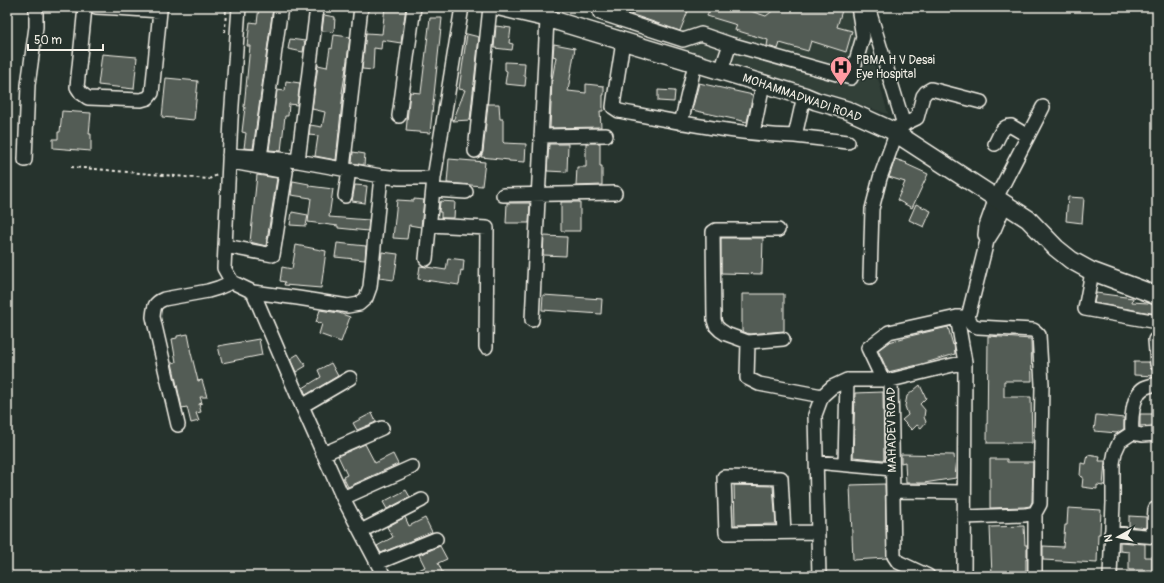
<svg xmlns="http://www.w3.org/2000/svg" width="1164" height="583" viewBox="0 0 1164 583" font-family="Pangolin,sans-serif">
	<rect width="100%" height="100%" fill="#26332d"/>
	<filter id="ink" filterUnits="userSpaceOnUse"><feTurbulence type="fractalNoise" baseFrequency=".025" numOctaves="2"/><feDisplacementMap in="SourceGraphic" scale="8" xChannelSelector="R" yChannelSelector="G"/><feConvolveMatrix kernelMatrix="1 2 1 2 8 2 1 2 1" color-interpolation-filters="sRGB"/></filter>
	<g filter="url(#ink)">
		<path fill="#333f39" d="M594,7H858L888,114L591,19Z"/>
		<path fill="#525c55" stroke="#f4f1e8" d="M259,7L273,8L253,149L244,148L246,133L242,132L245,107H244L250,46H247L250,22L257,23Z
			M385,7H406L401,43L382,40L381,49L374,48L373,70L362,69L366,33L382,34Z
			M610,7H677L688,11L680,31Z
			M710,7H738L766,16L775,9L776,7H843L837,27L852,31L846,52L811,41L808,51L780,43L778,49L767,46L768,40L735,30L737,25L707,16Z
			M324,15L335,17L334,32L322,31Z
			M430,18H442L430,133L406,131L410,92L421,93Z
			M496,26L511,28L509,43L513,44L512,50L494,48Z
			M467,34L479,37L470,120L453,121L465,90L459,89Z
			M334,35L350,37L345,75L342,93H343L336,160L315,156L318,136L309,135L310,125L322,127L325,112L312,109L318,65L327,67L330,48L332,49Z
			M290,39L305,41L303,52L288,49Z
			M554,44L575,48L568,91L586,93V84L604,86V95H603V111H600L601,127L550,128L552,80L556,57L553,56Z
			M102,54L137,57L134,89L98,85Z
			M505,62L525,63L524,76H526L525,86L505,84L507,71L505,70Z
			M166,78L198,81L194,120L162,117Z
			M286,81L300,83L297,105L289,104L288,116H285L281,151L269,150L277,90L285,91Z
			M699,83L753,95L747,122L692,110Z
			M658,90L675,91L674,102L658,101Z
			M488,104H499L500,119H503V142L504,143L526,144L525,162L509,161V160L481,157L483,152Z
			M62,111L91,113L89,134H91V151L53,148V139H58V132H60Z
			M586,143H600V166H602V185L576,186L577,167H586Z
			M549,144H568L567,172L547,171Z
			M353,152L365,154L364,165L352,163Z
			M449,159L485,162L482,186L447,183Z
			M895,159L907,163L906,164L928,174L912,208L897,200L905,182L889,177Z
			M257,175L277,178L266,246L250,242Z
			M293,181L309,184V186L333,189L329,217L369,220L368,231L338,228V226L308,222L311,198L291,195Z
			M355,185L367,186L365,203L352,201Z
			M1068,197L1084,198L1082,223L1066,221Z
			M414,199L424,200L421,227L409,225L407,239L393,238L397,200L414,201Z
			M441,201L455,202L454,218H441V212H439L440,202H441Z
			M561,202H580V231H561Z
			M507,203H530L529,223H506Z
			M916,204L931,211L924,227L909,220Z
			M292,212L308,215L306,226L290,225Z
			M544,236L567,237L566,256L543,255Z
			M721,238H763L762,274L721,273Z
			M337,243L366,246L365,260L335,257Z
			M296,245L326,251L321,288L284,285L285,282L280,281L282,267L292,269Z
			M382,252L398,254L394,280L379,278Z
			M448,258L464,260L463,271L461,270L459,285L418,279L420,266L446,270Z
			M1096,293L1133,298L1132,302L1148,303L1157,306V314L1094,303Z
			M742,294H784V331L749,334L742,331Z
			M543,295L602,299L601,314L542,310Z
			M320,310L339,313L350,317L341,342L319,334L322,324L316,322Z
			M948,327L953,345L954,344L955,354L922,364L888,372L878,350L889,342L910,336Z
			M188,334L191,349H190L198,381L202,380L207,397H200L202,403L199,404L201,412L196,413L199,421L191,423L187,407L182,408L172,363L176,362L172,339L177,338V336Z
			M988,336L1031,339L1032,381H1004V397H1031L1032,443H987Z
			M259,339L262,355L222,363L218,346Z
			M298,354L306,366L296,372L290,359Z
			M1134,362H1149L1151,369L1156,372V376L1134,375Z
			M331,363L338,376L306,395L303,388L321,377L318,370Z
			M920,385L926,398L920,404L925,410L924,417L926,422L921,428L917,425L912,430L902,420L908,415L905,406L907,396Z
			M883,392L884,460L853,457L855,393Z
			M372,413L376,422L357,430L353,423Z
			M1140,414H1156L1157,425L1140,426Z
			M1096,415L1124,418V429L1117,433L1094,431Z
			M365,444L375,463L393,454L398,464L348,487L343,477L347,475L338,456Z
			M901,454L954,455L956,478L924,483H906L905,462L901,463Z
			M1088,455L1100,457L1099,461H1105L1103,486L1097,485V489L1082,487L1083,477L1080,476L1081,463L1086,464Z
			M990,459H1007V462H1033L1032,502L1030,506L1024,507L990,508Z
			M885,484L887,558L853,560L850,485Z
			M734,485L773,486L776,524L735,525Z
			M406,490L410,497L387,509L383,502Z
			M1068,508L1101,510L1100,534H1098L1097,563L1043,560V546L1063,547L1065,525H1067Z
			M1129,516L1146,517V528L1129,526Z
			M405,517L409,526L425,518L432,532L381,553L377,546L393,537L387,527Z
			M1024,526L1025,545H1027V559H1026V576H992L990,527Z
			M1120,542L1145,544V557H1152V570H1129V552L1120,551Z
			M440,546L447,559L438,563L444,576H407L425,567L419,555Z"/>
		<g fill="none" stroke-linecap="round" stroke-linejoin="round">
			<g stroke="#f4f1e8" stroke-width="16">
				<path id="minor" d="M85,7L77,87L81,93L88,98L141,100L148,98L152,93L160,11L116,8V7
					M96,7L116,8
					M239,7L231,119L224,268L232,282L253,292L302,406L343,498L384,576
					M602,7L600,13L683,40L701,34L730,44L851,78L863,37L858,7
					M868,7L904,125
					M623,42L614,99L613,107L619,111C677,122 735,134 795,136L804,96
					M721,71L730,44
					M399,116L414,7
					M681,123L695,64
					M896,128L917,118L923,96L926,92L931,89L981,102
					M753,133L763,84
					M541,136L606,135
					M795,136L848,142
					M995,144C999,137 1002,125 1011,126L1028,136
					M475,151L490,7
					M229,155L260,157L298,161L381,176L399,178H434
					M260,157L281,7
					M25,160L28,85L36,27V7
					M298,161L317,7
					M343,169L361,7
					M433,190L466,192
					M503,195L615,193
					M345,196L349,170
					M430,225L487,228L486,347
					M778,230H716L713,232L714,320L716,326L720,330L726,334L748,342L783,339
					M987,241L985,235L986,226L996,198L1043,107
					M225,246L273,255L286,172L232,162
					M426,259L434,178L462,7
					M1092,272L1085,309L1157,322
					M870,277L872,209L880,178L896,134
					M253,292L298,298L348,306L359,304L366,298L370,287L381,176
					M968,317L987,241L994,230L1005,204
					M532,320L547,19
					M1155,340L1157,364
					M748,342L747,378L759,384L822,396
					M883,380L868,348L889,332L957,317
					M891,380L894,556L898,562L928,576
					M1157,384C1153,385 1148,386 1144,388C1132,395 1131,421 1132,433L1142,435L1157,434
					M302,406L350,378
					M178,425L153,317C154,307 154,303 164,299L208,291L218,288L232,282
					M323,454L382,428
					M816,462L892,469
					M845,464L847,380H891L965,362
					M894,491L964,492
					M343,498L412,467
					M964,517L1025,515L1035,513L1040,504L1042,384L1039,335L1036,332L1033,330L978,327L972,325L968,317
					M361,531L422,500
					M784,532L781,478L724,477L726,533L818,532
					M1111,533L1157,537
					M1153,537L1155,509
					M377,563L436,539
					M819,576L815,415L822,396L832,387L847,380
					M964,576L965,362L957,317H968
					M1035,576V513
					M1110,576L1113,503V463L1115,452L1120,441L1132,433"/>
			</g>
			<g stroke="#f4f1e8" stroke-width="20">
				<path id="major" d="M500,7L543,17L804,96L816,101L847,110L891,130L1028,219L1056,248L1071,260L1091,271L1145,291L1157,296"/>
			</g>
			<path stroke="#f4f1e8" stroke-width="2" stroke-dasharray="3 3" stroke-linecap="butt" d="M225,32L226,7
				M71,167L209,179L217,175V174"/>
			<use href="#minor" stroke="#26332d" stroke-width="13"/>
			<use href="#major" stroke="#26332d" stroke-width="17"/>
		</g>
	</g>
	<defs>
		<g id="hospital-pin" transform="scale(1.15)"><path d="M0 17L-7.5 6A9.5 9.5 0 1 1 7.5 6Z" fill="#ff9aa2" stroke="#26332d"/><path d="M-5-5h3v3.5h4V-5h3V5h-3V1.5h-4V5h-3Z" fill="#111"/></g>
	</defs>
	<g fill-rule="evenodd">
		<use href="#hospital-pin" x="841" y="67"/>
	</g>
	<g text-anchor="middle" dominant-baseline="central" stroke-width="3" stroke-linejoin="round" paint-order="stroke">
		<g font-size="12" fill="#f4f1e8" stroke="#26332d" text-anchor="start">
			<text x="856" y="60">PBMA H V Desai<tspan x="856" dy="14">Eye Hospital</tspan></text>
		</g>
		<g font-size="12" fill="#f4f1e8" stroke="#26332d">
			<text transform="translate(802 98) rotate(19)">MOHAMMADWADI ROAD</text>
			<text transform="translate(892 430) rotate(-91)">MAHADEV ROAD</text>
		</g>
	</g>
	<rect width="1164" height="583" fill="none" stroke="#26332d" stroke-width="24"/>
	<rect x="12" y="12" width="1140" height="559" fill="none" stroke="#f4f1e8" stroke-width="1.5" filter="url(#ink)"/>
	<g transform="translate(1118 537) rotate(262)" stroke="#26332d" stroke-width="3" paint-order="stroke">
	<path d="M0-3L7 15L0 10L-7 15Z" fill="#f4f1e8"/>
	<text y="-6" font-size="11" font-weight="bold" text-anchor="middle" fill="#f4f1e8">N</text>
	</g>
	<path d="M28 44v6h75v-6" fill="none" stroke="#f4f1e8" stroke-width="2"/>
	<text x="34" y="44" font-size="12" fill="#f4f1e8" stroke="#26332d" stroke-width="3" paint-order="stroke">50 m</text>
</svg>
